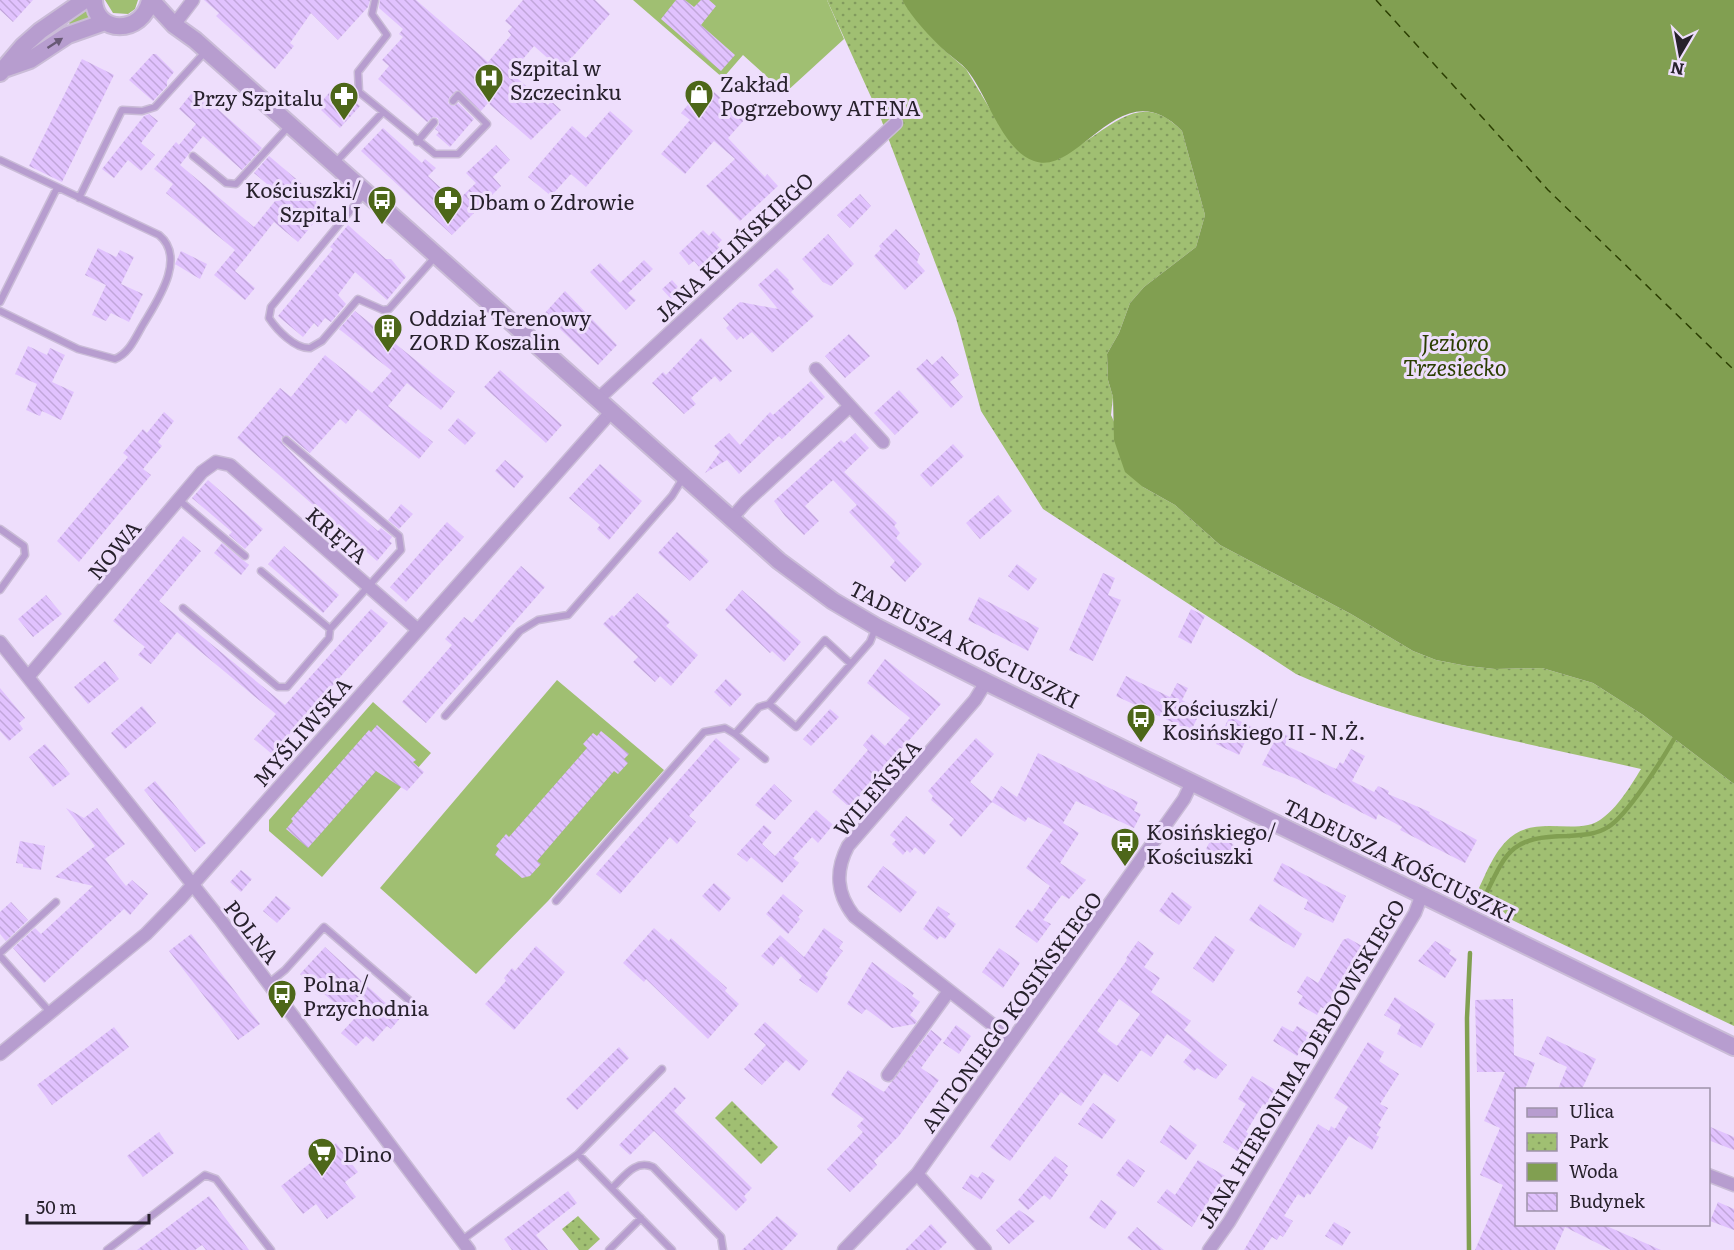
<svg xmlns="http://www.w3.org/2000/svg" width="1734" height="1250" viewBox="0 0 1734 1250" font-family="Literata,serif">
	<defs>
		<pattern id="park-dots" width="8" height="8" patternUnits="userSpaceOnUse" patternTransform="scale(1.5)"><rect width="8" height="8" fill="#a0bf72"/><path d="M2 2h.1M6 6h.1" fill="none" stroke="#829b5e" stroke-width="1.8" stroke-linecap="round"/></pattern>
		<pattern id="building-back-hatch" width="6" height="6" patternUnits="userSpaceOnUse" patternTransform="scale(1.5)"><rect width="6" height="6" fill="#e1c2fe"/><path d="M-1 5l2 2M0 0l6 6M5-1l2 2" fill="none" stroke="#c1a6da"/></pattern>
	</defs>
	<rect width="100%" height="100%" fill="#eedefc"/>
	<path fill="#a0bf72" d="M105,0H138L135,9L128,14L113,13Z
		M633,0H827L844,39L785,93L743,55L723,78Z
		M87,6L93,20L72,27L66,19Z
		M557,680L664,770L548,901L476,974L380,888Z
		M373,702L431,753L322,877L269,831V820Z"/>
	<path fill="url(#park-dots)" d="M827,0H902L944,50L966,69L990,109L1059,159C1071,151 1083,143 1095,135C1127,113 1150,98 1182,131L1205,215L1196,247L1144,287L1130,303L1119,333L1107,354L1108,380L1113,397L1111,415L1143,487L1175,505L1220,545L1351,614L1413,651L1436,660L1467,666L1495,669L1542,668L1593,683L1643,715L1734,784V1026L1510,919L1501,909L1475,896C1486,875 1494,848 1515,834C1537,820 1565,830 1588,825C1610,821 1630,787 1641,769C1525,742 1406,723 1296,674L1043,509L981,411L956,318L881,119Z
		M732,1101L778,1147L761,1164L715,1118Z
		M578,1216L600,1239L588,1250H579L562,1229Z"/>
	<path fill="#819f51" d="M902,0H1734V784L1643,715L1593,683L1542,668L1495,669L1467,666L1436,660L1413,651L1351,614L1220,545L1175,505L1143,487L1125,472L1114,440L1113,397L1108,380L1107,354L1119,333L1130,303L1144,287L1196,247L1205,215L1182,131C1121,68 1079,178 1034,161C1002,150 987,94 967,70C961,63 953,58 946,52C931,38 912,18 902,0Z"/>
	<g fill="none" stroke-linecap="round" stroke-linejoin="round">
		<path stroke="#819f51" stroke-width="4.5" d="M1484,898C1507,850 1511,837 1567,836C1581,835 1596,835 1608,827C1627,816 1662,760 1674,739
			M1469,1250L1467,1018L1470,953"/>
		<path stroke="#2b3e01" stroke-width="1.5" stroke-dasharray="8 6" stroke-linecap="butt" d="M1376,0L1548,190L1734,370"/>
	</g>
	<path fill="url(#building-back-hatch)" fill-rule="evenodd" d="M0,0H33L13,22L0,10Z
		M204,0H370L368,7L338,40L311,13L290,43L294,46L275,69L216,16L219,13Z
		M380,0H416L488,62L511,35L508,31L512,27L505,21L523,0H595L610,14L561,70L534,46L511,73L548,105L551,101L561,110L531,140L488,103L481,111L457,90L449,98L448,103L453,106L458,103L474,119L450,147L436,135L439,132L435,129L439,124L438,118L433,117L427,122L378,79L389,66L382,60L403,37L399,34L403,29L379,8Z
		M676,0H685L694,7L701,0H709L716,6L701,25L735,55L721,71L661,19Z
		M153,54H156L174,72L167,81V86L153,101L129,80Z
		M82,59L114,75L62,182L29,166Z
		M336,85L360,106L340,128L321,110L326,105L322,101Z
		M195,89L262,148L242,170L203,136L180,165L254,227L280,195L254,173L269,156L302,184L300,197L318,194L316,203L324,211L298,242L274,222L235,271L255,288L245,300L214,275L235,250L166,193L173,184L154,169L176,142L179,145L196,124L179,109Z
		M701,89L710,97L714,92L745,119L728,138L765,177L767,174L778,186L740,221L706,186L735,159L714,141L685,174L661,154L690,120L681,113Z
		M610,111L633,131L586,187L571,174L551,196L528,177L572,126L586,138Z
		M149,114L158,121L141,143L155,155L141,171L128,160L114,178L102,169L144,116Z
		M383,128L422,163L425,159L436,168L428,176L456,202L476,183L466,173L496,145L510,160L493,177L501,186L452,235L361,151Z
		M860,194L871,206L850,228L837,215Z
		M348,225L386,259H391L406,277L387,300L355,272L338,295L346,304L331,322L325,318L318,327L314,323L303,337L278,316L333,249L330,247Z
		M896,229L920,254L917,262L925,271L905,290L874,256L881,249L879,246Z
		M703,230L709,236L713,231L722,240L717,245L722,250L706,268H700L694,261L689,265L679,253Z
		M828,234L854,264L831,286L823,282L802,259Z
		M98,248L116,257L120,250L134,257L121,284L143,294L129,322L111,313L106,321L92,315L106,285L85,275Z
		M181,251L207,264L200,279L175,264Z
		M644,260L653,269L628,293L636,300L626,310L590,272L600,263L620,283Z
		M777,268L789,280L788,281L794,289L791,292L814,316L772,353L752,332L743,339L741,336L737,340L726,328L729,325L723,318L740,302L778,309L758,285Z
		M672,280L681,290L671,299L662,289Z
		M565,291L617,345L598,365L544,314Z
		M355,311L455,392L441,410L407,383L388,406L433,442L419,459L358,409L346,424L340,419L310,453L289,436L281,438L283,444L317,478L378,531L381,528L392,537L389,541L392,543L377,561L237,438L280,388L291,397L325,355L372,393L392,371L339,329Z
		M849,334L870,356L845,378L825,356Z
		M701,338L732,371L720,382L715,376L691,398L696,404L684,414L652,383L663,372L666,375Z
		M28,346L47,355L50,348L65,355L52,382L74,392L61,420L42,411L40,416L26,410L37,384L15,374Z
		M942,356L959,375L950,382L963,397L951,408L916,369L927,359L932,365Z
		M500,370L562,425L546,443L484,387Z
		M811,381L825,397L782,439L779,436L739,474L727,460L705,473L720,452L714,446L729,433L740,445L770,412L773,415Z
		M899,390L919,412L895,435L874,413Z
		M164,412L174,421L158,442L162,446L143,469L151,475L79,562L57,541L128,457L123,453L143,429L147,433Z
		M458,418L476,433L465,445L448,430Z
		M855,433L869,448L844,472L897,523L894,526L900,533L896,538L922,564L905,582L890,567L895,561L849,512L857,505L833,480L805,506L819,521L804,535L785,516L774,501L841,440L844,443Z
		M953,444L964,456L931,487L920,475Z
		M505,460L524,476L514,488L495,471Z
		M600,464L642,501L609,540L597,529L600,525L569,498Z
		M208,480L263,529L245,549L229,535L232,532L192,498Z
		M998,495L1012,511L980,539L966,523Z
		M401,504L413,514L399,529L388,520Z
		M447,522L464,537L406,602L390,587Z
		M677,532L709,561L690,581L658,553Z
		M183,536L201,551L159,601L285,705L371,609L388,623L272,754L254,739L276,714L254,696L177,632L151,664L138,655L145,647L113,621Z
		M222,543L249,565L241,575L214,553Z
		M284,546L339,595L323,613L268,564Z
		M1017,564L1037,579L1028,591L1008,576Z
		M521,566L545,587L426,723L402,702L452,645L445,639L464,617L472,623Z
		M1103,573L1115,578L1108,595L1121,600L1093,661L1069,650Z
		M742,590L801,642L784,662L772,651L770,653L725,610Z
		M637,593L670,622L666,626L698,655L671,686L660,676L655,682L633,662L638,657L603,624L612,615L614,617Z
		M46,595L62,614L33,637L18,619Z
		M979,597L1039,628L1028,651L968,620Z
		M1191,609L1205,616L1191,644L1178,637Z
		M885,659L941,704L852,805H847L832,792L868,750L863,745L872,734L885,746L910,718L867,683Z
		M105,661L119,679L88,704L74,687Z
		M1126,676L1170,697L1177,683L1188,688L1182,700L1201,710L1191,731L1116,696Z
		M726,679L742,694L730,707L714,692Z
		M0,688L25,718L19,723L23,729L9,741L0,731Z
		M142,706L156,723L125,749L111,733Z
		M830,709L839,717L811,746L803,739Z
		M1230,716L1252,727L1239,755L1216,744Z
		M377,725L416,760L413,762L424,772L407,791L376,771L308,848L286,829L293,821L291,819L369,730L371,732Z
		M601,731L629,754L624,759L628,763L618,774L614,771L537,861L541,864L530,876L522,878L495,855L499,849L496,846L506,834L509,837L587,748L583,744L593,733L597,736Z
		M1279,732L1289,736L1285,745L1336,769L1340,762L1343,764L1351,749L1365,756L1352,781L1374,792L1378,786L1389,791L1388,794L1430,812L1429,814L1477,840L1465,863L1400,830L1402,827L1378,814L1376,820L1297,779L1262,765Z
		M716,738L740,759L689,816L696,822L677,844L670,837L620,894L596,874Z
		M976,738L994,754L970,782L992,801L1001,786L1017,797L1038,753L1138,802L1134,811L1141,814L1134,828L1076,801L1063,823L1079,833L1060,863L1086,880L1069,899L1062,895L1059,899L1043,920L1051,924L1037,943L1015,927L1028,909L1032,912L1050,886L1026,868L1053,830L1028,817L1025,822L992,802L961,837L949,825L954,819L931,800L933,796L928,791Z
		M45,744L70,774L53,787L29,757Z
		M155,781L206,843L195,852L144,790Z
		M774,784L792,801L775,820L755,805Z
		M66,808L84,818L97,808L125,844L105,859L126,886L132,880L148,894L130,915L124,909L44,983L13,948L35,928L41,934L93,886L55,877L95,846Z
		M816,810L833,825L818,843L812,837L793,858L799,863L782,883L751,857L747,862L737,854L764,825L772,832L762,844L775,856Z
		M906,816L936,841L924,855L915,847L910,853L907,850L903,855L892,844L896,840L890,835Z
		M1215,831L1234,840L1232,844L1238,847L1231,862L1206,849Z
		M20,841L45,846L41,870L23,867V864L16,863Z
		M1282,863L1346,896L1333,923L1304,909L1308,900L1273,881Z
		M883,866L917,892L900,913L867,887Z
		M241,870L252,879L241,892L230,882Z
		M714,883L731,898L719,912L702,896Z
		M1172,892L1192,907L1179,925L1159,911Z
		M783,894L803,911L798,917L800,919L788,934L766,914Z
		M276,896L291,908L277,923L263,911Z
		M11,902L28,920L6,941L0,934V912Z
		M1260,904L1302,934L1294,948L1249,920Z
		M938,906L950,914L947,917L956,924L945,939L940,936L937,940L923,929Z
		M654,928L669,941L671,938L727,988L725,991L739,1004L708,1039L646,979L644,982L623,963Z
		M824,928L843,942L839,948L843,951L825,975L828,977L817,993L799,980L802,976L781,956L773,966L761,956L780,935L804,957Z
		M191,934L260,1024L238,1040L169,951Z
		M1215,936L1235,950L1213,983L1193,968Z
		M1348,938L1362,946L1363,951L1350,974L1345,975L1326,1010L1321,1007L1317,1015L1298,1004L1303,996L1297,992L1307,976L1318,983L1343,940Z
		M1138,941L1154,953L1144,967L1160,978L1151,992L1191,1021L1184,1030L1227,1065L1216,1079L1197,1068L1194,1071L1183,1062L1192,1051L1167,1034L1151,1057L1141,1050L1118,1082L1104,1073L1081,1106L1061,1092L1010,1161L990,1147L1127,960L1126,958ZM1119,999L1140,1014L1117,1046L1097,1031Z
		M1435,941L1451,950L1449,954L1457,959L1445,978L1418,961Z
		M536,946L565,972L514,1030L485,1004L506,981L504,978L512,968L515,971Z
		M325,947L401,1017L391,1029L387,1026L373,1042L366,1036L356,1046L341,1033L354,1019L300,974Z
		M999,948L1020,963L1003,988L982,972Z
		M872,962L914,993L912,996L920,1002L910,1015L917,1021L915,1024L892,1028L866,1009L862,1014L847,1004Z
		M1395,997L1435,1024L1421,1048L1397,1034L1401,1025L1384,1015Z
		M1513,999L1514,1055L1535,1063L1525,1089H1516V1224H1602L1661,1250H1611L1565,1227L1555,1250H1475L1503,1185L1480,1175L1500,1128L1484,1121L1505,1072H1477L1475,1000Z
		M765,1022L808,1061L799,1071L786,1060L762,1085L744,1069L766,1045L754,1034Z
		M956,1025L971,1036L959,1054L943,1043Z
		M1282,1026L1293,1032L1297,1026L1311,1034L1297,1056L1273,1041Z
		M114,1027L129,1047L52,1105L37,1085Z
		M931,1030L942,1039L921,1068L939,1080L899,1136L874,1161L877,1165L850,1192L827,1169L863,1132L857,1126L864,1119L831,1095L848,1070L884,1092Z
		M1547,1036L1596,1059L1582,1089H1558L1567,1067L1539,1054Z
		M1368,1042L1384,1052L1379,1061L1399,1074L1380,1104L1388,1108L1378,1125L1381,1127L1376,1135L1379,1137L1372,1150L1349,1136L1310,1195L1307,1193L1304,1198L1298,1194L1284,1216L1293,1221L1283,1237L1280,1235L1277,1240L1272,1237L1263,1250H1244L1318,1124L1329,1131L1331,1126L1335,1129L1348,1107L1334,1098Z
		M619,1047L629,1058L577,1110L566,1099Z
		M1252,1076L1277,1091L1267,1106L1263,1104L1246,1132L1250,1134L1239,1152L1223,1142L1246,1104L1238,1099Z
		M675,1087L686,1098L674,1111L752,1188L744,1196L747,1200L736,1211L654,1131L630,1155L619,1145Z
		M1093,1103L1116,1120L1102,1139L1078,1124Z
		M1170,1125L1197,1145L1186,1160L1160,1142Z
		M1708,1126L1734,1137V1150L1708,1140Z
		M159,1132L174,1153L143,1177L127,1156Z
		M336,1143L358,1172L345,1182L356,1197L327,1219L316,1204L303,1214L281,1186Z
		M1055,1156L1068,1166L1064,1172L1068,1175L1050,1200L1044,1195L1028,1210L1018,1200Z
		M1128,1159L1145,1171L1134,1187L1116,1175Z
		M1198,1160L1225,1176L1192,1227L1157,1202L1167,1189L1175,1195Z
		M982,1172L995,1180L981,1200L962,1188L971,1174L978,1178Z
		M568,1191L577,1203L536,1235L548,1250H512L504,1239Z
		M209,1196L249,1250H206L202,1245L195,1250H137Z
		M1101,1200L1117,1212L1105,1229L1089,1218Z
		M1718,1202L1734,1209V1230L1710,1221Z
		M1019,1210L1035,1221L1009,1244L996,1230Z
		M777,1216L798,1234L783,1250H742Z
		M1334,1222L1351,1232L1342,1246L1325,1236Z
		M931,1224L947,1242L939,1250H905Z
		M1137,1227L1146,1235L1164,1250H1142L1127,1238Z"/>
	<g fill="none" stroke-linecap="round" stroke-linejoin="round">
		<g stroke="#cabcd7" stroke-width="9">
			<path id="service" d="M375,0L372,14L387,35L358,72L359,92L435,154H458L487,124L458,95L453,101
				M417,142L434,122
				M193,156L226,183L236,184L289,126
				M0,160L159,235C187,258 157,301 144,323C136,336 130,353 115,359L78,349L0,311
				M334,164L383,112
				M364,194L271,307L269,318C277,330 295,349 310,348L322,341L358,299L383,310L389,309L436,256
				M79,198L122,110L142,111L155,107L206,51
				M0,302L57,188
				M179,500L245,556
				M0,529L24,546L25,555L0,590
				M261,571L330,629
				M183,608L278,687H287L329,638L330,629L401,550L399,536L286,440
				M769,704L825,640L851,664
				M445,716L520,631L538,620L568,615L672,496L683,478
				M735,734L765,759
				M556,901L704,732L725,728L735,734L759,707L769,704L796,727L870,642L876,627
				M0,953L56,902
				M0,956L50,1012
				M269,983L285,970L324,927L411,1002
				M578,1154L672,1250
				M612,1188C624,1177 635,1159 653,1167L721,1237L723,1250
				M462,1240L578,1154L662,1069
				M107,1250L205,1175L216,1179L271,1250
				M609,1250L641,1218"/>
		</g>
		<g stroke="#cabcd7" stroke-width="15">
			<path id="minor" d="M174,25L193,0
				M816,369L883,442
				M597,400L896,123
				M731,519L746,502L850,406
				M0,642L220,919L469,1250
				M28,677L202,472L216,462L230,465L417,629
				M986,682L975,700L848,846C835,871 836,893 854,916L1012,1040
				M0,1054L146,934L180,899L611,412
				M888,1075L949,991
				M917,1174L985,1250
				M1708,1175L1734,1185
				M844,1250L917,1174L1184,799L1192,782
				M1209,1250L1229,1222L1415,913L1422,894"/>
		</g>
		<g stroke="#cabcd7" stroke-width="20">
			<path id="tertiary" d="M94,0C95,35 143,35 150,0
				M151,0L174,25L195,40L779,561L833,601L877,627L986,682L1734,1047
				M7,68L30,60L68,35L105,22
				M0,73L23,46L40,31L85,0"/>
		</g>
		<use href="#service" stroke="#b79dcf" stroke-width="6"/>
		<use href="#minor" stroke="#b79dcf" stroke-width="12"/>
		<use href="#tertiary" stroke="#b79dcf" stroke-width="16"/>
	</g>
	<defs><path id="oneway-solid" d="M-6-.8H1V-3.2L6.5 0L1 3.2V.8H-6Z" transform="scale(1.5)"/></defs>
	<use fill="#685975" href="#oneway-solid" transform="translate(55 43) rotate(-33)"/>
	<defs>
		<g id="hospital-pin" transform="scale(1.5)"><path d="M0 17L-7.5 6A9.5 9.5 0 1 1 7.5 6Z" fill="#4d6719" stroke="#eedefc"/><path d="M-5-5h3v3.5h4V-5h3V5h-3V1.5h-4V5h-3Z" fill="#fff"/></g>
		<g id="shop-pin" transform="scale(1.5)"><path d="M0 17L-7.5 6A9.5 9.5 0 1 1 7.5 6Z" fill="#4d6719" stroke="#eedefc"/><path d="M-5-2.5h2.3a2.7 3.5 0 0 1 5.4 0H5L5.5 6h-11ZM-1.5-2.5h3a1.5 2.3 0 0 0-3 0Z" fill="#fff"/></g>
		<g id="pharmacy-pin" transform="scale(1.5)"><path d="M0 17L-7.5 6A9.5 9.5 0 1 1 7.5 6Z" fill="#4d6719" stroke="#eedefc"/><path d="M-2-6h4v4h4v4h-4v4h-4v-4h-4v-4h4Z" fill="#fff"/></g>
		<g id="bus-pin" transform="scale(1.5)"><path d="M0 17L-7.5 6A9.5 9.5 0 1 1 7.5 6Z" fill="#4d6719" stroke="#eedefc"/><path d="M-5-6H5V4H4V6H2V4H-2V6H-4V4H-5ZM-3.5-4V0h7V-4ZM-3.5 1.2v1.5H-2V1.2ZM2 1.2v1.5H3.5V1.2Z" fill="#fff"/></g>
		<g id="building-pin" transform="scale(1.5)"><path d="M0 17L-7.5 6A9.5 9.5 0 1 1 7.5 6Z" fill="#4d6719" stroke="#eedefc"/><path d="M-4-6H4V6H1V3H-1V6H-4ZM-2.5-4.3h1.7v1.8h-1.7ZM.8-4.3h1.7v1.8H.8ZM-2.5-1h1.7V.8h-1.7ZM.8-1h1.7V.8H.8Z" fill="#fff"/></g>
		<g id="supermarket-pin" transform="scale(1.5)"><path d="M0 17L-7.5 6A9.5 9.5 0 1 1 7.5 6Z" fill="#4d6719" stroke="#eedefc"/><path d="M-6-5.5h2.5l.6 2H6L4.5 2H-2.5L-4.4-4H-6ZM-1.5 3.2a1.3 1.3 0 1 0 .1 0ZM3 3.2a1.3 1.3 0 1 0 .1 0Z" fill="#fff"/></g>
	</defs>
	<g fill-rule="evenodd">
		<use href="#hospital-pin" x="489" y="78"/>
		<use href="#shop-pin" x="699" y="94"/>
		<use href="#pharmacy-pin" x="344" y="96"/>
		<use href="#bus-pin" x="382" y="200"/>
		<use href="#pharmacy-pin" x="448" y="200"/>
		<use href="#building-pin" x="388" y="328"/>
		<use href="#bus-pin" x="1141" y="718"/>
		<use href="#bus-pin" x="1125" y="842"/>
		<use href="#bus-pin" x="282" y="994"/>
		<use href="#supermarket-pin" x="322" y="1152"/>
	</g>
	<g text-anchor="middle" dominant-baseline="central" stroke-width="6" stroke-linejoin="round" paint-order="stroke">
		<g font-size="21" fill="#27212c" stroke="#eedefc" text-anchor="start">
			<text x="510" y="66">Szpital w<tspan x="510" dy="24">Szczecinku</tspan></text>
			<text x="720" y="82">Zakład<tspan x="720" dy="24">Pogrzebowy ATENA</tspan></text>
			<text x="323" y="96" text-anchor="end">Przy Szpitalu</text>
			<text x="361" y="188" text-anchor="end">Kościuszki/<tspan x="361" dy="24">Szpital I</tspan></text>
			<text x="469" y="200">Dbam o Zdrowie</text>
			<text x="409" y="316">Oddział Terenowy<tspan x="409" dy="24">ZORD Koszalin</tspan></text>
			<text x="1162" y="706">Kościuszki/<tspan x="1162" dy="24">Kosińskiego II - N.Ż.</tspan></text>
			<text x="1146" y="830">Kosińskiego/<tspan x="1146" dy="24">Kościuszki</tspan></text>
			<text x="303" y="982">Polna/<tspan x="303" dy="24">Przychodnia</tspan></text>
			<text x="343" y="1152">Dino</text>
		</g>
		<g font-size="21" fill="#27212c" stroke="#eedefc">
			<text transform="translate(733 246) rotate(-43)">JANA KILIŃSKIEGO</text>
			<text transform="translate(338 534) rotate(41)">KRĘTA</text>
			<text transform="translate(113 549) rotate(-50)">NOWA</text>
			<text transform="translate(965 643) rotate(27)">TADEUSZA KOŚCIUSZKI</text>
			<text transform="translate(301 731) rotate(-49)">MYŚLIWSKA</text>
			<text transform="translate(876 787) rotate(-49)">WILEŃSKA</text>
			<text transform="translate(1400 859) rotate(26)">TADEUSZA KOŚCIUSZKI</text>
			<text transform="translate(253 931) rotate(52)">POLNA</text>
			<text transform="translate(1010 1011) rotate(-54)">ANTONIEGO KOSIŃSKIEGO</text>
			<text transform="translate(1300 1063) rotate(-59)">JANA HIERONIMA DERDOWSKIEGO</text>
		</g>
		<g font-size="22" font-style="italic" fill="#2b3e01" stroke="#eedefc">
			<text x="1455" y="341">Jezioro<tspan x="1455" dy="25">Trzesiecko</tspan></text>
		</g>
	</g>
	<rect x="1515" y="1088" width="195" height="138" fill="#eedefc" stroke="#9e92a9" stroke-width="1.5"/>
	<rect x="1527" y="1108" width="30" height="9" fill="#b79dcf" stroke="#9e92a9" stroke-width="1.5"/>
	<text x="1569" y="1118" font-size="18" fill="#27212c">Ulica</text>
	<rect x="1527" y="1133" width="30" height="18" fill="url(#park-dots)" stroke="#9e92a9" stroke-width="1.5"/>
	<text x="1569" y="1148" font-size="18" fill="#27212c">Park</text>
	<rect x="1527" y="1163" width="30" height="18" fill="#819f51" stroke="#9e92a9" stroke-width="1.5"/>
	<text x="1569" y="1178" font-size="18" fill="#27212c">Woda</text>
	<rect x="1527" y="1193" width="30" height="18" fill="url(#building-back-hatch)" stroke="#9e92a9" stroke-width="1.5"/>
	<text x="1569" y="1208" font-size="18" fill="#27212c">Budynek</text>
	<g transform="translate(1680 54) rotate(190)" stroke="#eedefc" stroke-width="4.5" paint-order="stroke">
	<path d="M0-4.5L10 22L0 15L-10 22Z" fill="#27212c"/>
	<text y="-9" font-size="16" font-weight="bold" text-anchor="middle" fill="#27212c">N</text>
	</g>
	<path d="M27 1214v9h122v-9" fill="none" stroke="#27212c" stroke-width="3"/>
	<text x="36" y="1214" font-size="18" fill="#27212c" stroke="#eedefc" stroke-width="4.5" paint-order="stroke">50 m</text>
</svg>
